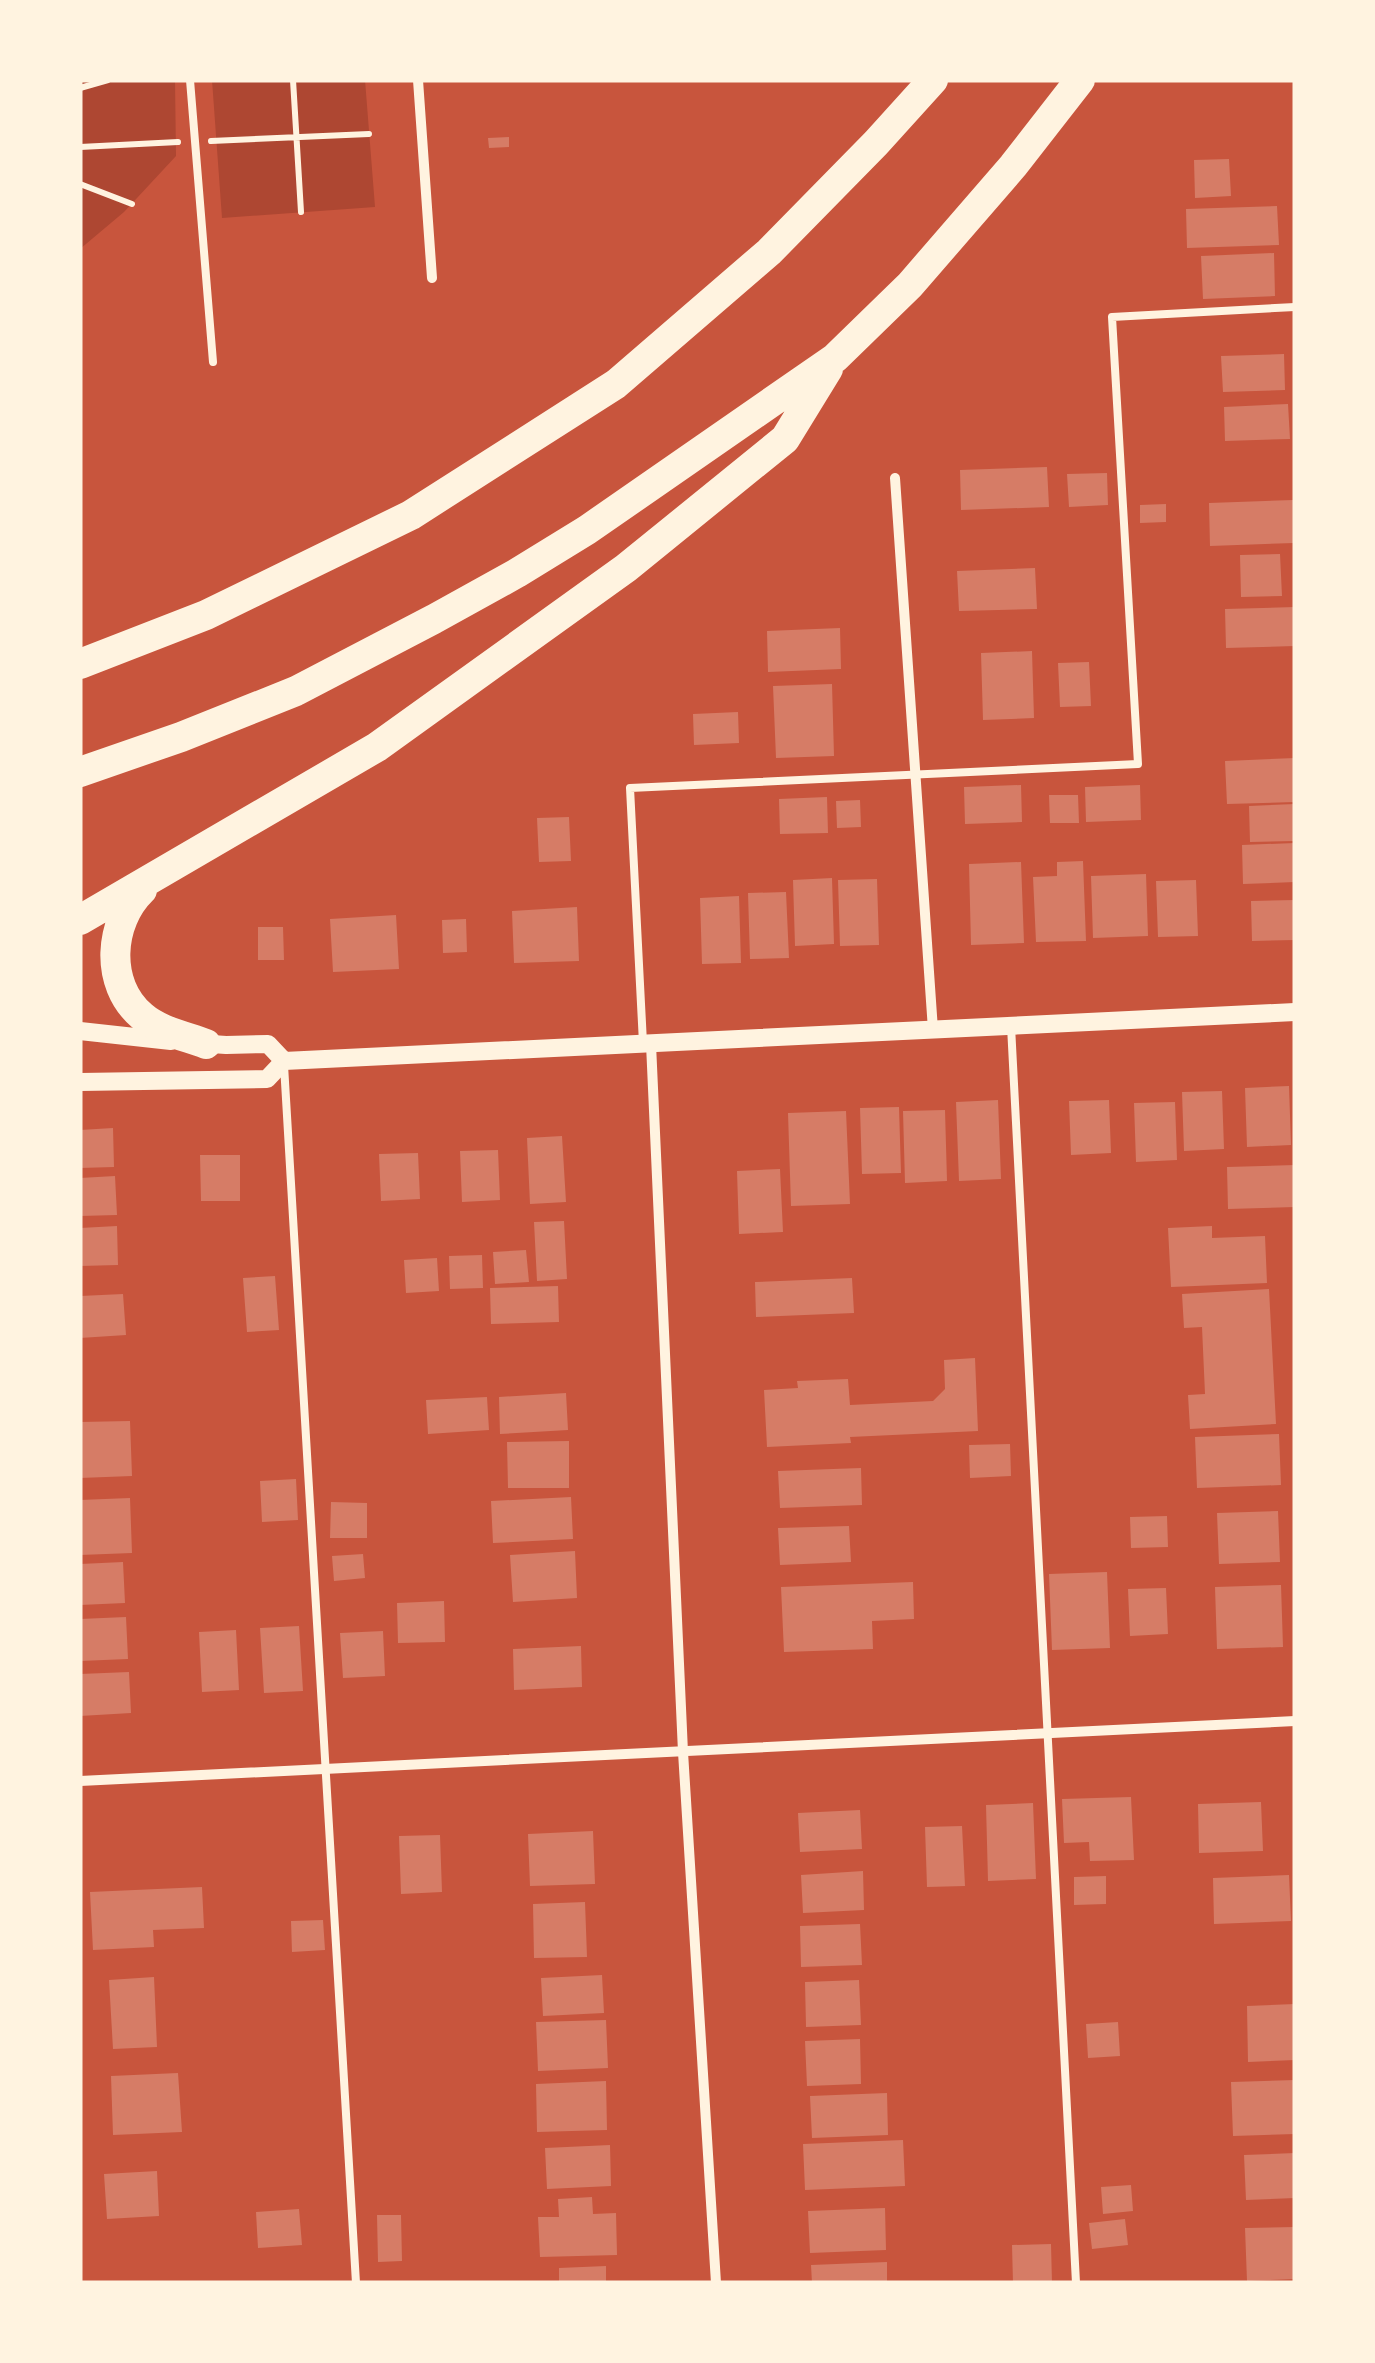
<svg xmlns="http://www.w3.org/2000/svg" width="1375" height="2363" viewBox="0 0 1375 2363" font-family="'PT Sans',sans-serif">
	<rect width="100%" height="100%" fill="#c8553d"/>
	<path fill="#ae4732" d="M80,80H175L176,156L124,212L80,249Z
		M212,80H365L375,207L222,218Z"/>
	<path fill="#d67c66" d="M509,137V147L489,148L488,138Z
		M1229,159L1231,196L1195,198L1194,160Z
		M1277,206L1279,245L1187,248L1186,209Z
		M1274,253L1275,296L1203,299L1201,256Z
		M1284,354L1285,390L1223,392L1221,356Z
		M1288,404L1290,439L1225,441L1224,407Z
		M1047,467L1049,507L961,510L960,470Z
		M1107,473L1108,505L1069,507L1067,474Z
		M1293,500L1294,543L1210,546L1209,503Z
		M1166,504V522L1140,523V505Z
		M1280,554L1282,596L1241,597L1240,555Z
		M1035,568L1037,609L959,611L957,571Z
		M1295,607V646L1226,648L1225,609Z
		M840,628L841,669L768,672L767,631Z
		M1032,651L1034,718L983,720L981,653Z
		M1089,662L1091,706L1060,707L1058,663Z
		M832,684L834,756L776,758L773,686Z
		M738,712L739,743L694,745L693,714Z
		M1295,758V802L1227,804L1225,761Z
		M1021,785L1022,822L965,824L964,787Z
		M1140,785L1141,820L1086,822L1085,787Z
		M1049,795H1078L1079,823H1050Z
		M827,797L828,833L780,834L779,799Z
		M860,800L861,827L837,828L836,801Z
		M1295,804V841L1250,842L1249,806Z
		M569,817L571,861L539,862L537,818Z
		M1295,843V882L1243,884L1242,845Z
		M1083,861L1086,941L1036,942L1033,877L1057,876V862Z
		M1021,862L1024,943L971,945L969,864Z
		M1146,874L1148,936L1093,938L1091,876Z
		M832,878L834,944L795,946L793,880Z
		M877,879L879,945L840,946L838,880Z
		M1196,880L1198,936L1158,937L1156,881Z
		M786,892L789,958L750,959L748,893Z
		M739,896L741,963L702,964L700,898Z
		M1295,900V940L1252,941L1251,901Z
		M577,907L579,961L514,963L512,911Z
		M396,915L399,969L333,972L330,919Z
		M466,919L467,952L443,953L442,920Z
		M258,927H283L284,960H258Z
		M1289,1086L1291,1145L1247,1147L1245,1088Z
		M1222,1091L1224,1149L1184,1151L1182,1092Z
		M998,1100L1001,1179L959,1181L956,1102Z
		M1109,1100L1111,1153L1071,1155L1069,1101Z
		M1175,1102L1177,1160L1136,1162L1134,1103Z
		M899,1107L901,1173L862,1174L860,1108Z
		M945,1110L947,1181L905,1183L903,1111Z
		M846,1111L850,1204L791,1206L788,1113Z
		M113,1128L114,1167L80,1168V1130Z
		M562,1136L566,1202L530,1204L527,1138Z
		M498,1150L500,1200L462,1202L460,1151Z
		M418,1153L420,1199L381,1201L379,1154Z
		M200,1155H240V1201H201Z
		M1295,1165V1207L1228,1209L1227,1167Z
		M780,1169L783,1232L739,1234L737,1171Z
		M115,1176L117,1215L80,1216V1178Z
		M564,1221L567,1279L537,1281L534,1222Z
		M117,1226L118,1265L80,1266V1228Z
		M1212,1226V1238L1265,1236L1267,1283L1171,1287L1168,1228Z
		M526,1250L529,1282L495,1284L493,1252Z
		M482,1255L483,1288L450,1289L449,1256Z
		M437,1258L439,1291L406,1293L404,1260Z
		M275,1276L279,1330L247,1332L243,1278Z
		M852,1278L854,1313L756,1317L755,1282Z
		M558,1286L559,1322L491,1324L490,1288Z
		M1269,1289L1276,1424L1190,1429L1188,1395L1205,1394L1202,1327L1184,1328L1182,1294Z
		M123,1294L126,1335L80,1338V1296Z
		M975,1358L978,1431L850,1437L851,1443L767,1447L764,1390L798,1388L797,1381L848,1379L850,1405L933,1401L945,1389L944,1360Z
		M566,1393L568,1430L500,1434L499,1397Z
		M487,1397L489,1430L428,1434L426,1400Z
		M130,1421L132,1476L80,1478V1422Z
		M1279,1434L1281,1485L1197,1488L1195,1437Z
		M569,1441V1488H508L507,1442Z
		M1010,1444L1011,1476L970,1478L969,1445Z
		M861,1468L862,1505L780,1508L778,1471Z
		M296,1479L298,1520L262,1522L260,1481Z
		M571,1497L573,1539L493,1543L491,1501Z
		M130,1498L132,1553L80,1555V1500Z
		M331,1502L367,1503V1538H330Z
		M1278,1511L1280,1562L1219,1564L1217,1513Z
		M1167,1516L1168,1547L1131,1548L1130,1517Z
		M849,1526L851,1562L780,1565L778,1528Z
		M575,1551L577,1598L513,1602L510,1555Z
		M363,1554L365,1578L334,1581L332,1556Z
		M123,1562L125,1603L80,1605V1564Z
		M1107,1572L1110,1648L1052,1650L1049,1574Z
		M913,1582L914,1619L872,1621L873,1649L784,1652L781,1587Z
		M1281,1585L1283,1647L1217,1649L1215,1587Z
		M1166,1588L1168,1634L1130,1636L1128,1589Z
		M444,1601L445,1642L398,1643L397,1603Z
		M126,1617L128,1659L80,1661V1619Z
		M299,1626L303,1691L264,1693L260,1628Z
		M236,1630L239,1690L202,1692L199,1632Z
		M383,1631L385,1676L343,1678L340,1633Z
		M581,1646L582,1687L514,1690L513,1649Z
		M129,1672L131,1713L80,1716V1674Z
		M1131,1797L1134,1860L1090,1861L1089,1842L1064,1843L1062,1799Z
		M1261,1802L1263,1851L1199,1853L1198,1804Z
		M1033,1803L1036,1879L988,1881L986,1805Z
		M860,1810L862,1849L800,1852L798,1813Z
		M962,1826L965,1886L927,1887L925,1827Z
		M593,1831L595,1884L530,1886L528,1834Z
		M440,1835L442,1892L401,1894L399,1836Z
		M863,1871L864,1910L803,1913L801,1875Z
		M1289,1875L1291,1921L1214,1924L1213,1878Z
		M1106,1876V1904L1074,1905V1877Z
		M202,1887L204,1928L153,1930L154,1947L93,1950L90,1892Z
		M585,1902L587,1957L534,1958L533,1904Z
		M323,1920L325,1950L292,1952L291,1921Z
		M860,1924L862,1965L801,1967L800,1926Z
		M602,1975L604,2013L543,2016L541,1978Z
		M154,1977L157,2047L113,2049L109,1980Z
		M859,1980L861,2025L806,2027L805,1982Z
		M1295,2004V2060L1248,2062L1247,2006Z
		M606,2020L608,2068L538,2071L536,2022Z
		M1118,2022L1120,2056L1088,2058L1086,2024Z
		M860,2039L861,2084L807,2086L805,2041Z
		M178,2073L182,2132L113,2135L111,2076Z
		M1295,2080V2134L1233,2136L1231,2082Z
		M606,2081L607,2130L537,2132L536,2084Z
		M887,2093L888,2135L812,2138L810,2096Z
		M903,2140L905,2186L805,2190L803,2144Z
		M610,2145L611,2186L547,2189L545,2148Z
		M1295,2153V2198L1246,2200L1244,2155Z
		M157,2171L159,2216L107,2219L104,2174Z
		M1131,2185L1133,2211L1103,2214L1101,2187Z
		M592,2197L593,2214L616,2213L617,2255L540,2257L538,2217H559L558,2199Z
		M885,2208L886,2250L810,2253L808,2211Z
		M299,2209L302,2245L258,2248L256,2212Z
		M377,2215H401L402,2261L378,2262Z
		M1125,2219L1128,2245L1092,2249L1089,2223Z
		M1295,2227V2279L1247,2281L1245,2228Z
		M1051,2244L1052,2283H1013L1012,2245Z
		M887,2262V2283H812L811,2265Z
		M606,2266V2283H559V2268Z"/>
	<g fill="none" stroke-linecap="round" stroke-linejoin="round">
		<path stroke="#fff3e0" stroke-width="6" d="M293,80L301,212
			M80,88L108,80
			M211,141L369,134
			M80,147L178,142
			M80,184L132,204"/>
		<path stroke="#fff3e0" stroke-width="8" d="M190,80L213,362
			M1011,1026L1076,2283
			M643,1043L630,788L1138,764L1112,317L1295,307
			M284,1065L356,2283"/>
		<path stroke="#fff3e0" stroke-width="10" d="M418,80L432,278
			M895,478L933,1030
			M651,1044L683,1752L716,2283
			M80,1781L1295,1721"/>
		<path stroke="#fff3e0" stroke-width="18" d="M80,1031L171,1041
			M197,1043L226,1045L268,1044L284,1061
			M80,1082L267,1079L284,1061L1295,1012"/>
		<path stroke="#fff3e0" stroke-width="30" d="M80,664L206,615L411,515L616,384L769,252L876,143L933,80
			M80,772L181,737L296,691L434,619L517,573L587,530L835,358L910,285L1013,166L1080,80
			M142,890C109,922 104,984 142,1016C159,1031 185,1036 206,1044
			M80,920L377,747L626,568L785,439L828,369"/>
	</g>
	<rect width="1375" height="2363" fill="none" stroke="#fff3e0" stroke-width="165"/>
</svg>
